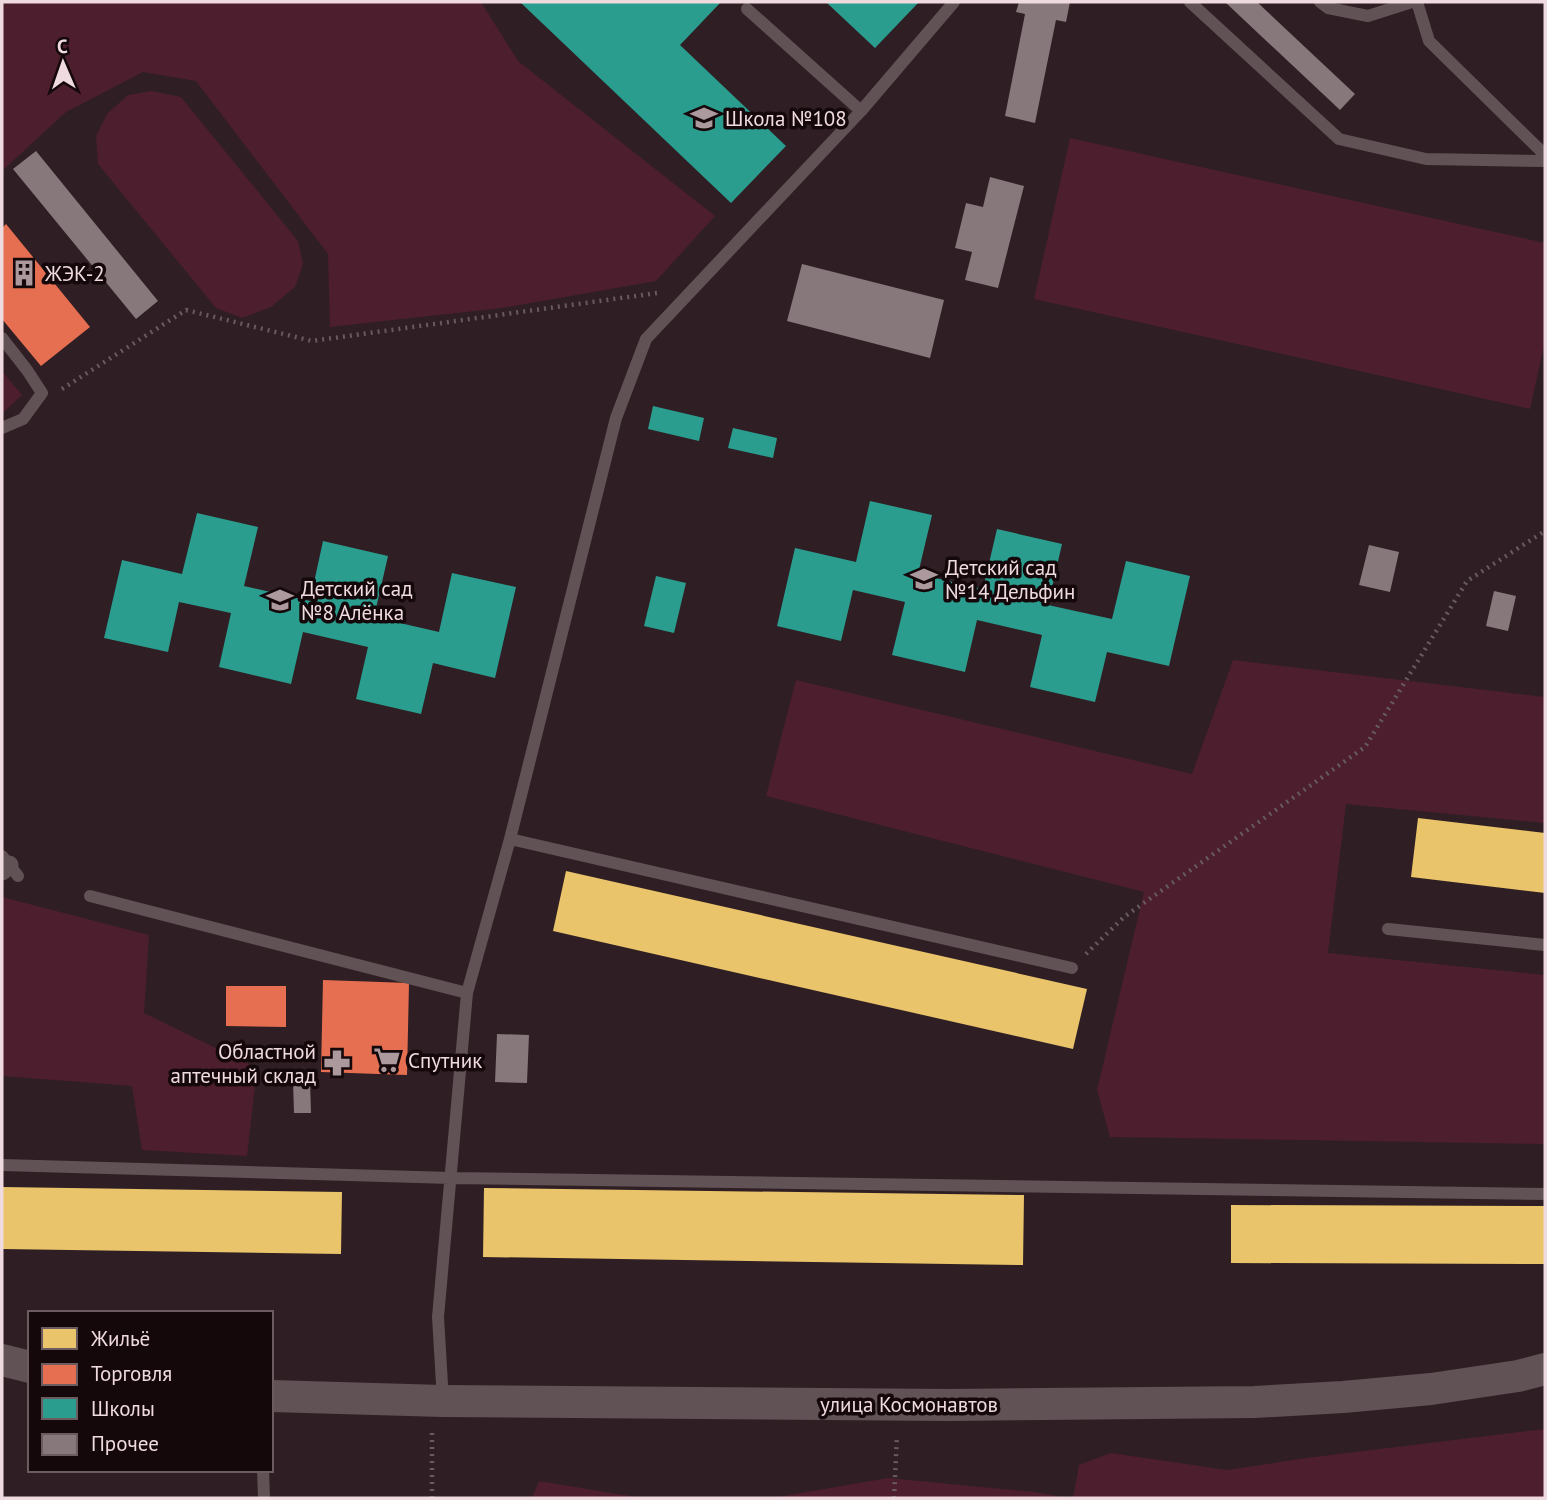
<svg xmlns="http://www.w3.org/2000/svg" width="1547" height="1500" viewBox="0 0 1547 1500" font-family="'PT Sans',sans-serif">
	<rect width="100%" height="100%" fill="#2f1f24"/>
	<path fill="#4c1e2e" d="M2,2H481L518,61L715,216L656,281L502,308L330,327L328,254L196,81L143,72L66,112L2,171Z
		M152,91L181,97L298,241L303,264L295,287L271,307L242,318L216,308L98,164L96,136L107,114L128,95Z
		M1070,138L1545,243V341L1530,409L1034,299Z
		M2,371L22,395L2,414Z
		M1233,660L1545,697V823L1346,804L1328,953L1545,975V1144L1110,1137L1097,1090L1144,892L766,796L796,680L1192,774Z
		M2,897L149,935L144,1013L257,1068L247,1156L142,1150L132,1086L2,1076Z
		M1545,1429V1498H1073L1079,1465L1111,1453L1227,1470L1306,1458Z
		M888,1478L1034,1492L1058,1496V1498H725H772Z
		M539,1481L642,1498H532Z"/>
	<path fill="#e9c46a" d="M1418,818L1545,833V893L1411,877Z
		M566,871L1087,989L1073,1049L553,931Z
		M2,1187L342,1192L341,1254L2,1249Z
		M484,1188L1024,1195L1023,1265L483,1257Z
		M1231,1205L1545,1206V1264L1231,1263Z"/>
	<path fill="#e76f51" d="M6,224L90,327L41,366L2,319V228Z
		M323,980L409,983L407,1075L321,1072Z
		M226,986H286V1027L226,1026Z"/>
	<path fill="#2a9d8f" d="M520,2H721L680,45L786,146L731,203Z
		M826,2H919L875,48Z
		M653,406L704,418L699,441L648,429Z
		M733,428L777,438L773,458L728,448Z
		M870,501L932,515L918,574L983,589L997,529L1062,544L1048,605L1112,619L1126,561L1190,576L1169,666L1107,652L1095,702L1030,687L1042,635L977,620L965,672L892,655L905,602L853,590L841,641L777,626L795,548L856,562Z
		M197,513L258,527L244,586L310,601L323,541L388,556L374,617L439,632L452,573L516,587L495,678L433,663L421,714L356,699L368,647L303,632L291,684L219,667L231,613L179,602L168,652L104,638L122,560L182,574Z
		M656,576L686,583L674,633L644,626Z"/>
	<path fill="#86787b" d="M1019,2H1070L1066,22L1056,20L1035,123L1005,116L1025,14L1016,12Z
		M1225,2H1257L1355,94L1340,110Z
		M36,151L158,301L136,319L13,169Z
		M990,177L1024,186L998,288L965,280L972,252L955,248L966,203L983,207Z
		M802,264L944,300L930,358L787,321Z
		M1369,545L1399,552L1390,592L1359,585Z
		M1494,591L1516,596L1508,631L1486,626Z
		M497,1034L529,1035L527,1083L495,1082Z
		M293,1081H310L311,1113H294Z"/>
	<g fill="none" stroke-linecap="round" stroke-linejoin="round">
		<path stroke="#675b5f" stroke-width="4.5" stroke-dasharray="2 5" stroke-linecap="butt" d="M62,389L186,310L312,341L657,293
			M1086,954L1124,917L1365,747L1467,581L1545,531
			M432,1498V1431
			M894,1498L897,1436"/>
		<path stroke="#605255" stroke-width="12" d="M1190,2L1339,139L1426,159L1545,161
			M1320,2L1328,8L1368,16L1412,2
			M1417,2L1429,41L1545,155
			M747,9L861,111
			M2,338L27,370L42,393L23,419L2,428
			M510,839L616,418L646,339L861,111L954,2
			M2,856L18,876
			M90,896L467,993
			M1388,929L1545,945
			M2,1165L451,1178L1545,1194
			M443,1401L438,1317L467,993L510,839L1072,968
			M263,1470L264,1498"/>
		<path stroke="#605255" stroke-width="19" d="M2,871L9,865"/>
		<path stroke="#605255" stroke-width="32" d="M2,1360L30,1367
			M271,1396L443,1401L950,1405L1255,1402L1343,1397L1431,1389L1518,1376L1545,1369"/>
	</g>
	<defs>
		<g id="school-bare" transform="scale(2.1)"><path d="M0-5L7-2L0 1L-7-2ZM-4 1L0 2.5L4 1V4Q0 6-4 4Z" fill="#ac999e" stroke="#14080b" stroke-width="2.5" paint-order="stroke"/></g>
		<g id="building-bare" transform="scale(2.1)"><path d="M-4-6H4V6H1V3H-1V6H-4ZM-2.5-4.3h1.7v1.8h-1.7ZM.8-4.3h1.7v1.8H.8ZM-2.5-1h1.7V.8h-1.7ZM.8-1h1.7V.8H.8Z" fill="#ac999e" stroke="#14080b" stroke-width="2.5" paint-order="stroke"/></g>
		<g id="supermarket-bare" transform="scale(2.1)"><path d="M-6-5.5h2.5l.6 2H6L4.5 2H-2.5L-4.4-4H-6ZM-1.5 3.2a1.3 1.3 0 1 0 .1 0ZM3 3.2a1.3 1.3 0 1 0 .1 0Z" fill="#ac999e" stroke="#14080b" stroke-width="2.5" paint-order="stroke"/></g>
		<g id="pharmacy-bare" transform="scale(2.1)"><path d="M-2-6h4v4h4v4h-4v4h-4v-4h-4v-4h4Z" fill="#ac999e" stroke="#14080b" stroke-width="2.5" paint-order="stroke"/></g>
	</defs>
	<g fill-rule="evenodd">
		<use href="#school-bare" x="704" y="118"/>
		<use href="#building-bare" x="24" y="273"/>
		<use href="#school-bare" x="924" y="579"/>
		<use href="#school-bare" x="280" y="600"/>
		<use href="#supermarket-bare" x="387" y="1060"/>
		<use href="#pharmacy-bare" x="337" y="1063"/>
	</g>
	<g text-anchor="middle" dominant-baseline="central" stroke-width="7" stroke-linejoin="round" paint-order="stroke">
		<g font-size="21" fill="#efdadf" stroke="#14080b" text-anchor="start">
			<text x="725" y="118">Школа №108</text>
			<text x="45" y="273">ЖЭК-2</text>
			<text x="945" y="567">Детский сад<tspan x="945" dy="24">№14 Дельфин</tspan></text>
			<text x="301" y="588">Детский сад<tspan x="301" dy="24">№8 Алёнка</tspan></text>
			<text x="316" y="1051" text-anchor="end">Областной<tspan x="316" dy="24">аптечный склад</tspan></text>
			<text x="408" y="1060">Спутник</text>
		</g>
		<g font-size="21" fill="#efdadf" stroke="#14080b">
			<text x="909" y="1404">улица Космонавтов</text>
		</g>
	</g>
	<rect width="1547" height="1500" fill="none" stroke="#efdadf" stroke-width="7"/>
	<rect x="28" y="1311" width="245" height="161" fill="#14080b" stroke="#6c5c60" stroke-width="2"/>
	<rect x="42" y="1328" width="35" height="21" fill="#e9c46a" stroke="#6c5c60" stroke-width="2"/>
	<text x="91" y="1346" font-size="21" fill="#efdadf">Жильё</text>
	<rect x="42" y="1364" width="35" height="21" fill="#e76f51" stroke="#6c5c60" stroke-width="2"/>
	<text x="91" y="1381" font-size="21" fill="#efdadf">Торговля</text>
	<rect x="42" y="1398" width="35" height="21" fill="#2a9d8f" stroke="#6c5c60" stroke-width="2"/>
	<text x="91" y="1416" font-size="21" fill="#efdadf">Школы</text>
	<rect x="42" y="1434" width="35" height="21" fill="#86787b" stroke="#6c5c60" stroke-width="2"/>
	<text x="91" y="1451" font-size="21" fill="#efdadf">Прочее</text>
	<g transform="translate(63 63) rotate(358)" stroke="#14080b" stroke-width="5" paint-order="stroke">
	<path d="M0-5L12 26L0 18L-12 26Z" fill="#efdadf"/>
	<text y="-10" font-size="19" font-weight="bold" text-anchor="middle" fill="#efdadf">С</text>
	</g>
</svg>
